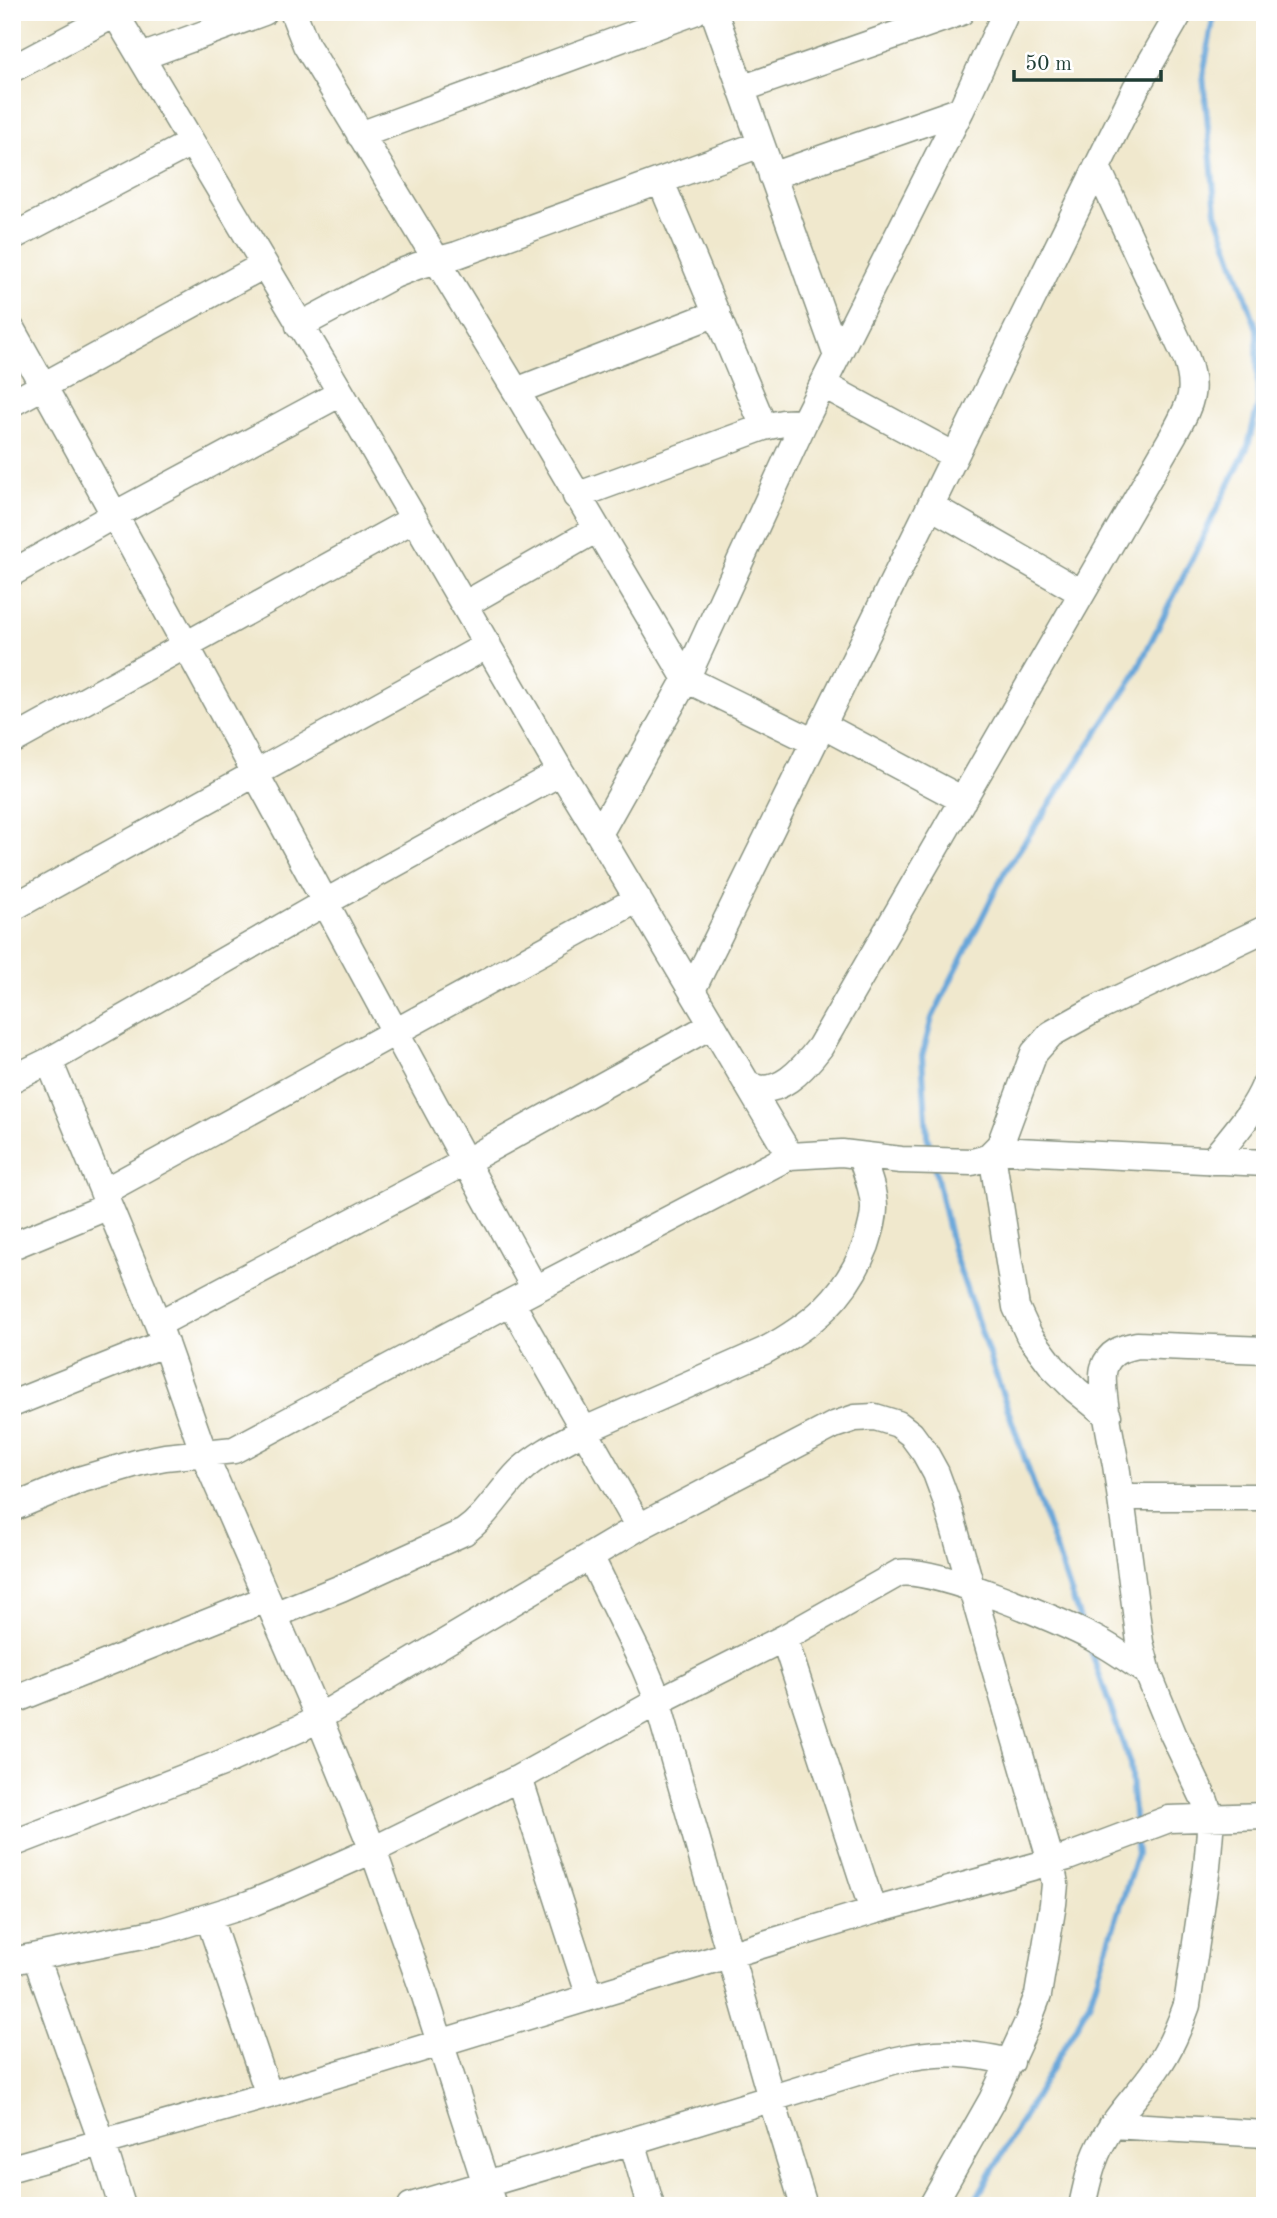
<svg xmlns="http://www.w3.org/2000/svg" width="1277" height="2218" viewBox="0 0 1277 2218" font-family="'Old Standard TT',serif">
	<rect width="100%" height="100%" fill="#fff"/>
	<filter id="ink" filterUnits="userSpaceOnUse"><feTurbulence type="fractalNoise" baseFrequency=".0143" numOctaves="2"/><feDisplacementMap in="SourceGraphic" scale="14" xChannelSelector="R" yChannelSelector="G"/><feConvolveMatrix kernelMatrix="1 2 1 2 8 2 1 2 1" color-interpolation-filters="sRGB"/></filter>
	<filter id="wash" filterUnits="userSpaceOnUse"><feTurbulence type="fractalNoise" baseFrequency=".00686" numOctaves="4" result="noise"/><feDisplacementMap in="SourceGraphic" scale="28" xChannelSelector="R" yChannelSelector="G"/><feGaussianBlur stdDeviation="1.57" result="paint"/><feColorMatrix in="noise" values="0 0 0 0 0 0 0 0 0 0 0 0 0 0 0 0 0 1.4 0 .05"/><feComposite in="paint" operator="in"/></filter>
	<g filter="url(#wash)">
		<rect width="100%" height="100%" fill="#f0e8cd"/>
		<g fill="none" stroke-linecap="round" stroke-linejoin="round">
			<path stroke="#67a6d9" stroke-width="6" d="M932,1155L927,1135L922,1056L932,1018L1004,873L1132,680L1248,446L1258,405L1257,329L1216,212L1203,75L1213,20L1218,12
				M935,1169L953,1250L1082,1625
				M1089,1645L1130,1764L1135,1826
				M972,2206L1089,2004L1137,1854L1135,1837"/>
		</g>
	</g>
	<g filter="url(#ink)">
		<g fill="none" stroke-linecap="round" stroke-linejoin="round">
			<g stroke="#889280" stroke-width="29">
				<path id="minor" d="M114,12L341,393L561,772L599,834L790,1156
					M293,12L306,45L316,61L516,391L686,679L814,742
					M714,12L837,356
					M141,57L264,12
					M12,69L115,14
					M741,89L961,12
					M360,135L694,12
					M772,176L961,110
					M661,182L764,427
					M12,237L191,143
					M299,326L394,275L417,266L457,255L761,144
					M12,330C190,647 360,970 535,1289
					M824,385L955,456
					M516,391L717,313
					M12,403L264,265
					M576,496L764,427L783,423L804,422
					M931,506L1082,593
					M12,573L116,514L341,393
					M464,605L597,529
					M822,725L963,800
					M12,741L414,519
					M599,834L686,679L804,422L961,110L1006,12
					M12,908L488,645
					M692,990L1136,88L1180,12
					M49,1061L158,1324L204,1454L319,1718L373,1850L425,1996L493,2206
					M12,1079L49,1061L324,903L561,772
					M748,1085C777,1100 804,1068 820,1047L1174,434C1190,404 1198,392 1186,358L1097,167
					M997,1150L1265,1163
					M992,1154L1016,1307L1029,1335L1053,1367L1076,1390L1108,1416
					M1212,1161C1231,1137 1253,1114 1265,1085
					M103,1192L638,899
					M12,1246L109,1206
					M511,1302L639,1527
					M158,1324L465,1162L712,1025
					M12,1404L165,1343
					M1121,1497H1265
					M12,1508L79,1480L140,1462L165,1457L234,1450L511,1302L790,1156L842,1153L901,1160L972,1162L987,1158L1000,1145L1034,1053L1051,1034L1094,1010L1265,929
					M590,1556L644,1666L654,1690L771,2098L804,2206
					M274,1615L341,1588L464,1532C487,1516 500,1491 520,1471C538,1454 563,1442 585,1430L764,1351C812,1325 846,1297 866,1245C870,1232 874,1221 874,1208C874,1190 866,1173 861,1156
					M784,1638L873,1911
					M12,1701L266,1599
					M519,1778L590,1997
					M12,1844L222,1763L301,1728L639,1527L834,1425L855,1418L875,1417L898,1424L911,1434L925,1453L936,1473L946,1500L1051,1862L1055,1884L1053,1904L1038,1995L1027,2024L992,2100L932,2206
					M209,1918L269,2095
					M36,1957L102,2142L122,2206
					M12,1961L163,1931L249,1904L290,1887L373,1850L519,1778L657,1702L784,1638L899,1573C934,1567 1059,1620 1093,1638C1113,1648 1130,1661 1148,1673
					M1112,2125L1265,2134
					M632,2141L651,2206
					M12,2168L269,2095L873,1911L1068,1857L1169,1819L1265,1816
					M411,2206L632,2141L893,2061C939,2050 965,2052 1011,2062
					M1082,2206C1087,2183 1092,2159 1104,2139C1118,2113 1140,2093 1156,2069C1170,2050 1179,2027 1187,2005L1207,1867L1211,1819L1205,1801L1173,1734L1148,1673L1140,1642C1132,1583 1125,1524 1116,1465C1112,1444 1099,1385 1104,1368C1109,1352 1122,1348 1137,1345L1265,1350"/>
			</g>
			<use href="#minor" stroke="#fff" stroke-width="26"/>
		</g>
	</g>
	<rect width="1277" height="2218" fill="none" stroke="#fff" stroke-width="42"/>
	<path d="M1014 70v10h147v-10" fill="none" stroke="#1f3d34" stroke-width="3.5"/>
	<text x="1025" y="70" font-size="21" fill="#1f3d34" stroke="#ffffff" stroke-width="5" paint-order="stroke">50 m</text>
</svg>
